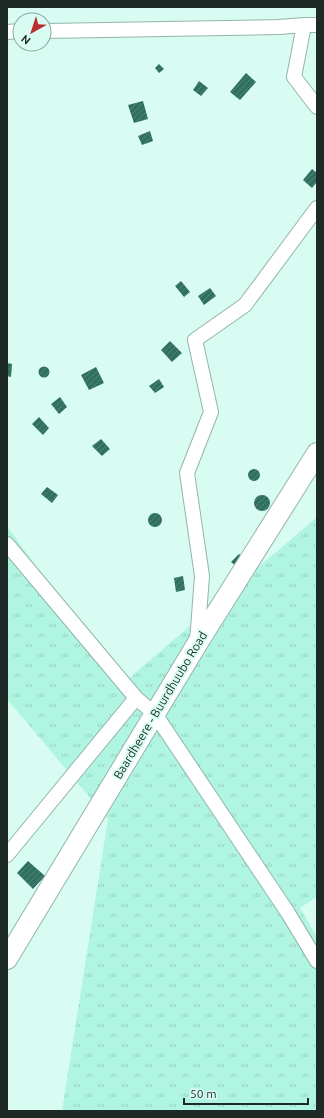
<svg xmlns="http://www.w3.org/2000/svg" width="324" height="1118" viewBox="0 0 324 1118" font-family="Ubuntu,sans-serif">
	<defs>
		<pattern id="grass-tufts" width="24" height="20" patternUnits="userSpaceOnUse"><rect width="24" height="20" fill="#aff5e1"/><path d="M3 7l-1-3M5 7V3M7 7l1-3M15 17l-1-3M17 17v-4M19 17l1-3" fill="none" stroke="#96d2c1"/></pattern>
		<pattern id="building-hatch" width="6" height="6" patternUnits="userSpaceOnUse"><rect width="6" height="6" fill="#2f7060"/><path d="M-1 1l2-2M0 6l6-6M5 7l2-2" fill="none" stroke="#528478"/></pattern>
	</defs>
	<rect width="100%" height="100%" fill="#d8fcf1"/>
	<path fill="url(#grass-tufts)" d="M317,517V897L300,908L317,937V1111H62L108,819L7,699V526L121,685Z"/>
	<path fill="url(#building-hatch)" d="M159,64L164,69L159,73L155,68Z
		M246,73L256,82L240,100L230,92Z
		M199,81L208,88L201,96L193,90Z
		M143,101L148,119L134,123L128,105Z
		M150,131L153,141L142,145L138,136Z
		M312,169L317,173V182L312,188L303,180Z
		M181,281L190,292L184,297L175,286Z
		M210,288L216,296L204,305L198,296Z
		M170,341L182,353L172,362L161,350Z
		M7,363L12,364L11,377L7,376Z
		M38.5 372a5.5 5.5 0 1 1 11 0a5.5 5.5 0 1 1-11 0Z
		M96,367L104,383L89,390L81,375Z
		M159,379L164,387L155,393L149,386Z
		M60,397L67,407L59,414L51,404Z
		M39,417L49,428L43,435L32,424Z
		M101,439L110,449L102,456L92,446Z
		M248 475a6 6 0 1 1 12 0a6 6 0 1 1-12 0Z
		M47,487L58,495L52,503L41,494Z
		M254 503a8 8 0 1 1 16 0a8 8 0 1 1-16 0Z
		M148 520a7 7 0 1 1 14 0a7 7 0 1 1-14 0Z
		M239,554L244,558L236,566L231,562Z
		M183,576L185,590L176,592L174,578Z
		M28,861L45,876L33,889L17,873Z"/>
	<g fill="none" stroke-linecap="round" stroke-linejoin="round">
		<g stroke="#93b5ab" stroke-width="16">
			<path id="minor" d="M317,25H304L294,77L317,107
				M44,31L279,27L304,25
				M7,32L20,31
				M7,544L136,698
				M197,642L202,576L187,473L211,412L195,340L245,305L317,208
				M7,855L136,698L155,714L288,913L317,961"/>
		</g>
		<g stroke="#93b5ab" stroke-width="22">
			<path id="secondary" d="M7,959L197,644L317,453"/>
		</g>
		<use href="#minor" stroke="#fff" stroke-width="14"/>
		<use href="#secondary" stroke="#fff" stroke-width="20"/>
	</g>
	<g text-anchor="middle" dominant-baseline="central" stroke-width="4" stroke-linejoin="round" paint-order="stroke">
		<g font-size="12" fill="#1d2a26" stroke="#d8fcf1">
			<text transform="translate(160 705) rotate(-59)">Baardheere - Buurdhuubo Road</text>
		</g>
	</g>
	<rect width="324" height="1118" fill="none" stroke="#1d2a26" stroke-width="16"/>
	<g transform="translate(32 32) rotate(219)"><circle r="19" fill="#d8fcf1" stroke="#8da8a0"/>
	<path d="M0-3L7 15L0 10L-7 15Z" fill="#bc2d31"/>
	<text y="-6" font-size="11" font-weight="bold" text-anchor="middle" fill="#1d2a26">N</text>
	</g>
	<path d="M184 1098v6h124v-6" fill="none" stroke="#1d2a26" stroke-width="2"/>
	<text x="190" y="1098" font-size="12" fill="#1d2a26" stroke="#d8fcf1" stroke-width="3" paint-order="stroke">50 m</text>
</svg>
